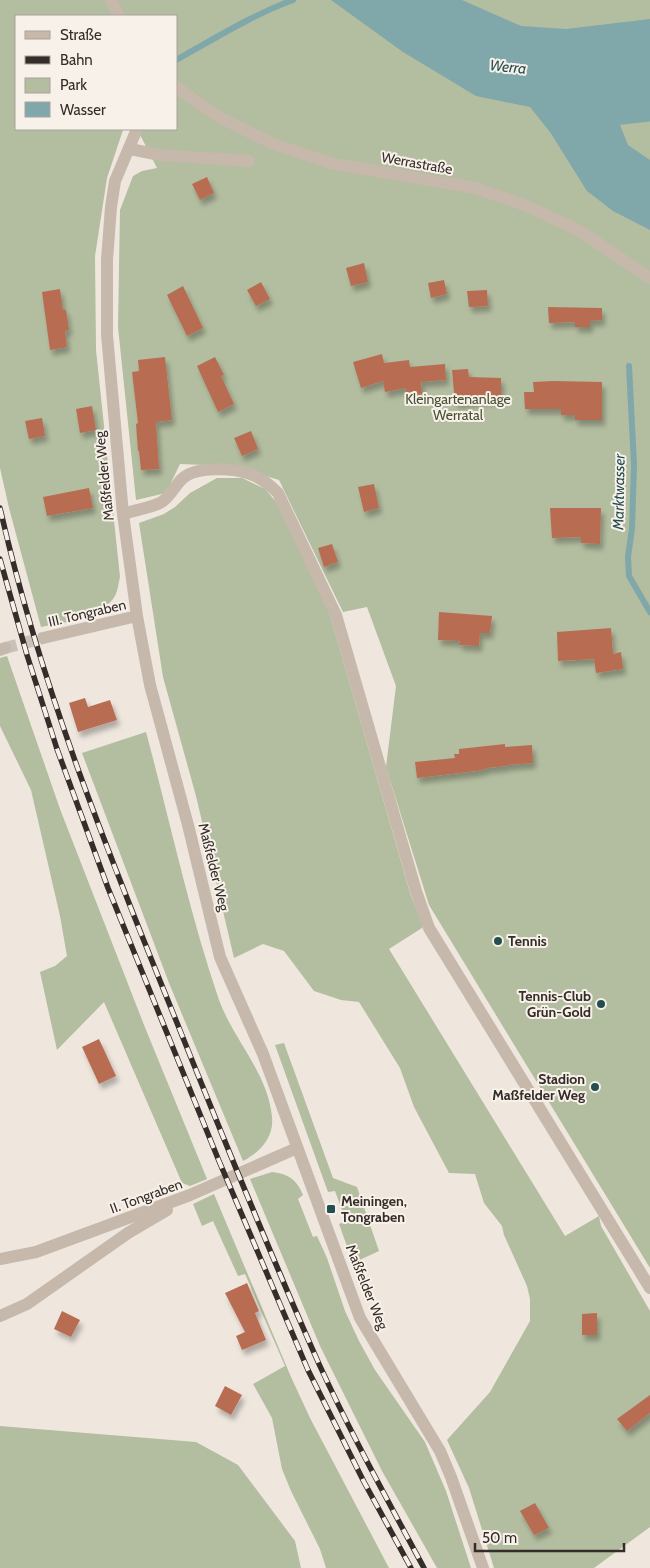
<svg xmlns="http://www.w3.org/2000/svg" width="650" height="1568" viewBox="0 0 650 1568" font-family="Cabin,sans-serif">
	<defs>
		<filter id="shadow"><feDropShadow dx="3" dy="5.5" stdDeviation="2.5" flood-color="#0004"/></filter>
	</defs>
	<rect width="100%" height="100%" fill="#efe7de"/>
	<path fill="#b3bd9f" d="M0,0H650V1268L429,905L386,767L396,686L367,607L343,612L279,480L232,466L180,464L166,493L136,500L118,327L120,210L133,176L142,171L157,168L137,129H176V16H16V129L123,130L107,178L95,256L96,350L120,577C118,584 118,593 113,599C96,620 65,622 41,627L9,508L0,468Z
		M217,478H242L265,489L278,504L327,605L411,896L422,922V928L389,949L565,1236L599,1216L601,1226L650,1311V1527L594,1568H494L469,1488L447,1440L490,1392L530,1321V1299L527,1286L504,1235L502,1226L484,1203L475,1174L449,1173L414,1107L400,1068L359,1002L341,1000L314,991L284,951L263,944L234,958L196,796L163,677L139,523L164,514L175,507L190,493Z
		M7,656L60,809L144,1025L207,1179L190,1186L182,1183L104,1002L57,1050L40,972L55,966L67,956L60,916L31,790L0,726V658Z
		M146,732C170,821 189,912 219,1000C233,1039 268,1073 272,1117C274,1138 260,1152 243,1161L169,983L82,753Z
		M284,1043L333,1178L357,1187L379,1251L353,1263L339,1224L346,1221L335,1191L328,1192L275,1045Z
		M272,1172C289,1174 297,1180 303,1195L298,1199L313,1237L317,1236L327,1258L345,1311L359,1341L375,1370L425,1442L446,1491L471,1568H437L382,1471L320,1346L250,1179Z
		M214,1194L291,1377L310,1418L389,1568H326L320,1549L291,1491L282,1469L272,1418L253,1384L285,1366L245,1274L238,1276L213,1221L202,1226L193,1204Z
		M0,1426L196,1442L238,1465L295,1541L301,1568H0Z"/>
	<path fill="#80a7a9" d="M331,0H462L521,26L566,29L650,19V101L629,105L614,110L628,145L650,160V230L613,211L587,191L550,132L530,107L476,96L403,52Z"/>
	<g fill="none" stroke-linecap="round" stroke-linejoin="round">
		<path stroke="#80a7a9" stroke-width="6" d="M176,60C214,39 252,15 293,0
			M629,366L634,465L632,528L628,557L629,576L650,612"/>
		<path stroke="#80a7a9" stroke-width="21" d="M586,118L650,111"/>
	</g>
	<path fill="#b86d53" filter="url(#shadow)" d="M207,177L214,193L200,200L192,184Z
		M364,263L368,282L351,286L346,268Z
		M444,280L447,294L431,298L428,283Z
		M261,282L270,299L256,306L247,290Z
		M183,286L203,328L187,336L167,295Z
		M60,289L63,310H66L69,330L65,331L67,347L50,350L42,292Z
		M487,290L488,306L469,307L467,291Z
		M548,307L602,308V320L590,321V327H575V322L549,323Z
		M382,354L384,363L409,360L410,367L445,364L446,380L421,382L422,394L407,396L406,388L385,392L383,381L361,388L353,362Z
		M165,357L172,420L156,422L159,469L141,470L139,451H138L136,424L138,423L132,372L139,371L138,360Z
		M215,357L224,375L221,376L234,404L218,412L197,366Z
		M468,369L469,377L501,378V398L455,403L452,370Z
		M553,381L602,382V420H575V415H561V409H525L524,392H534L533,382Z
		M92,406L96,430L80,433L76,409Z
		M42,418L45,436L29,439L25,421Z
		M251,431L258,449L242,456L234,438Z
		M374,484L379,508L364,512L358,487Z
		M89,488L93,508L47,516L43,497Z
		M550,508H601L600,544L581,543V537L552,538Z
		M332,544L338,562L324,567L318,548Z
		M439,612L492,616L490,633H480L479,646L459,645L460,641L438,640Z
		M611,628L613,654L621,652L623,669L596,673L594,659L558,661L557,632Z
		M85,698L88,707L110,700L117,720L78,732L69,703Z
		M505,744V747L532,745L533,763L506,765L507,766L486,768V769L476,771L417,778L415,762L455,758L454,754H459V749Z
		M99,1039L116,1076L99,1084L82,1047Z
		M247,1283L259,1311L255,1313L266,1340L242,1350L236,1336L245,1332L225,1293Z
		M62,1311L80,1320L71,1337L54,1329Z
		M597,1313V1335H582V1314Z
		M225,1386L242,1395L231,1415L215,1406Z
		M650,1395V1413L627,1431L617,1419Z
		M535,1503L549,1528L534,1535L520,1511Z"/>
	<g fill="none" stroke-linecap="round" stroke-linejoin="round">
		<path stroke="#cac2ba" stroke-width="12" stroke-dasharray="12 6" stroke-linecap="butt" d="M5,648L43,638"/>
		<path stroke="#c6b8ab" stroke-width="12" d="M111,0L119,16
			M176,87L219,117L273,144L334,164L476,188L527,206L580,231L650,278
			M137,129L115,181L111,207L107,260V335L123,514L137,616L150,685L188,825L220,957L263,1054L360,1318L440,1451L451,1477L483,1568
			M130,149L160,155L249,161
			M123,514C135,510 149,508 160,503C170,498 174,486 183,478C197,466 234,468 250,474C262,478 270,485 278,493L336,615L416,891L429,928L650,1288
			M43,638L137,616
			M0,650L5,648
			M0,1259L36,1252L190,1195L297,1148
			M0,1316L27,1304L128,1233L167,1210"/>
		<g stroke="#352d29" stroke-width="5.5">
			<path id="rail" d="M0,508C39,681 105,845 171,1008C219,1127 267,1247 319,1364C351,1434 388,1501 424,1568
				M0,559L27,655L57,749L108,888L219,1161L308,1370L364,1482L411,1568"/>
		</g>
		<use href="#rail" stroke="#f8f1ea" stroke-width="4" stroke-dasharray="11" stroke-linecap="butt"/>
	</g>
	<g fill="#244e51" stroke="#f8f1ea" stroke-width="2">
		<circle cx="498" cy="941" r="5"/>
		<circle cx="601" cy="1004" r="5"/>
		<circle cx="595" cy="1087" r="5"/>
		<rect x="326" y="1204" width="10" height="10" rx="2.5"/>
	</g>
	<g text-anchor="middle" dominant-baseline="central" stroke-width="4" stroke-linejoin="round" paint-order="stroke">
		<g font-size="14" fill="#352d29" stroke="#f8f1ea">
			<text transform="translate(417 163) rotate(10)">Werrastraße</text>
			<text transform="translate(104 476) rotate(-96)">Maßfelder Weg</text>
			<text transform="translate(87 613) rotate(-13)">III. Tongraben</text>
			<text transform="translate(214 867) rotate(76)">Maßfelder Weg</text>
			<text transform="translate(146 1196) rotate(-20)">II. Tongraben</text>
			<text transform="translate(367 1287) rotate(68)">Maßfelder Weg</text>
		</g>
		<g font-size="14" fill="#445030" stroke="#f8f1ea">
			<text x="458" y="399">Kleingartenanlage<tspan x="458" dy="16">Werratal</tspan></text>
		</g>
		<g font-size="14" font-weight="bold" fill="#352d29" stroke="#f8f1ea" text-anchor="start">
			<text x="508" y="941">Tennis</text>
			<text x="591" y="996" text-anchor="end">Tennis-Club<tspan x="591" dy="16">Grün-Gold</tspan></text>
			<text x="585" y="1079" text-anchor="end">Stadion<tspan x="585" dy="16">Maßfelder Weg</tspan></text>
			<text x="341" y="1201">Meiningen,<tspan x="341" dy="16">Tongraben</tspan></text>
		</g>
		<g font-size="15" font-style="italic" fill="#244e51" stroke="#f8f1ea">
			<text transform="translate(508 67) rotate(6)">Werra</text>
			<text transform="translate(619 492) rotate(-89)">Marktwasser</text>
		</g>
	</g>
	<rect x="15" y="15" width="162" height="115" fill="#f8f1ea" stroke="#aaa39d"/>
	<rect x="25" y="31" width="25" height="8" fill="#c6b8ab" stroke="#aaa39d"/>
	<text x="60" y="40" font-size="15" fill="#352d29">Straße</text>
	<rect x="25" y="56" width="25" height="8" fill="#352d29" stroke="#aaa39d"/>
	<text x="60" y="65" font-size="15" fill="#352d29">Bahn</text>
	<rect x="25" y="78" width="25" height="15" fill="#b3bd9f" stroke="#aaa39d"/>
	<text x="60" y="90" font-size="15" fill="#352d29">Park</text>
	<rect x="25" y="102" width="25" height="15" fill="#80a7a9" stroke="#aaa39d"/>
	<text x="60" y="115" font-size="15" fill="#352d29">Wasser</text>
	<path d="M475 1543v8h149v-8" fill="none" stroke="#352d29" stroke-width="2.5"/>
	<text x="482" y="1543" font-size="15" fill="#352d29" stroke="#f8f1ea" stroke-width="4" paint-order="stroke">50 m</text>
</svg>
